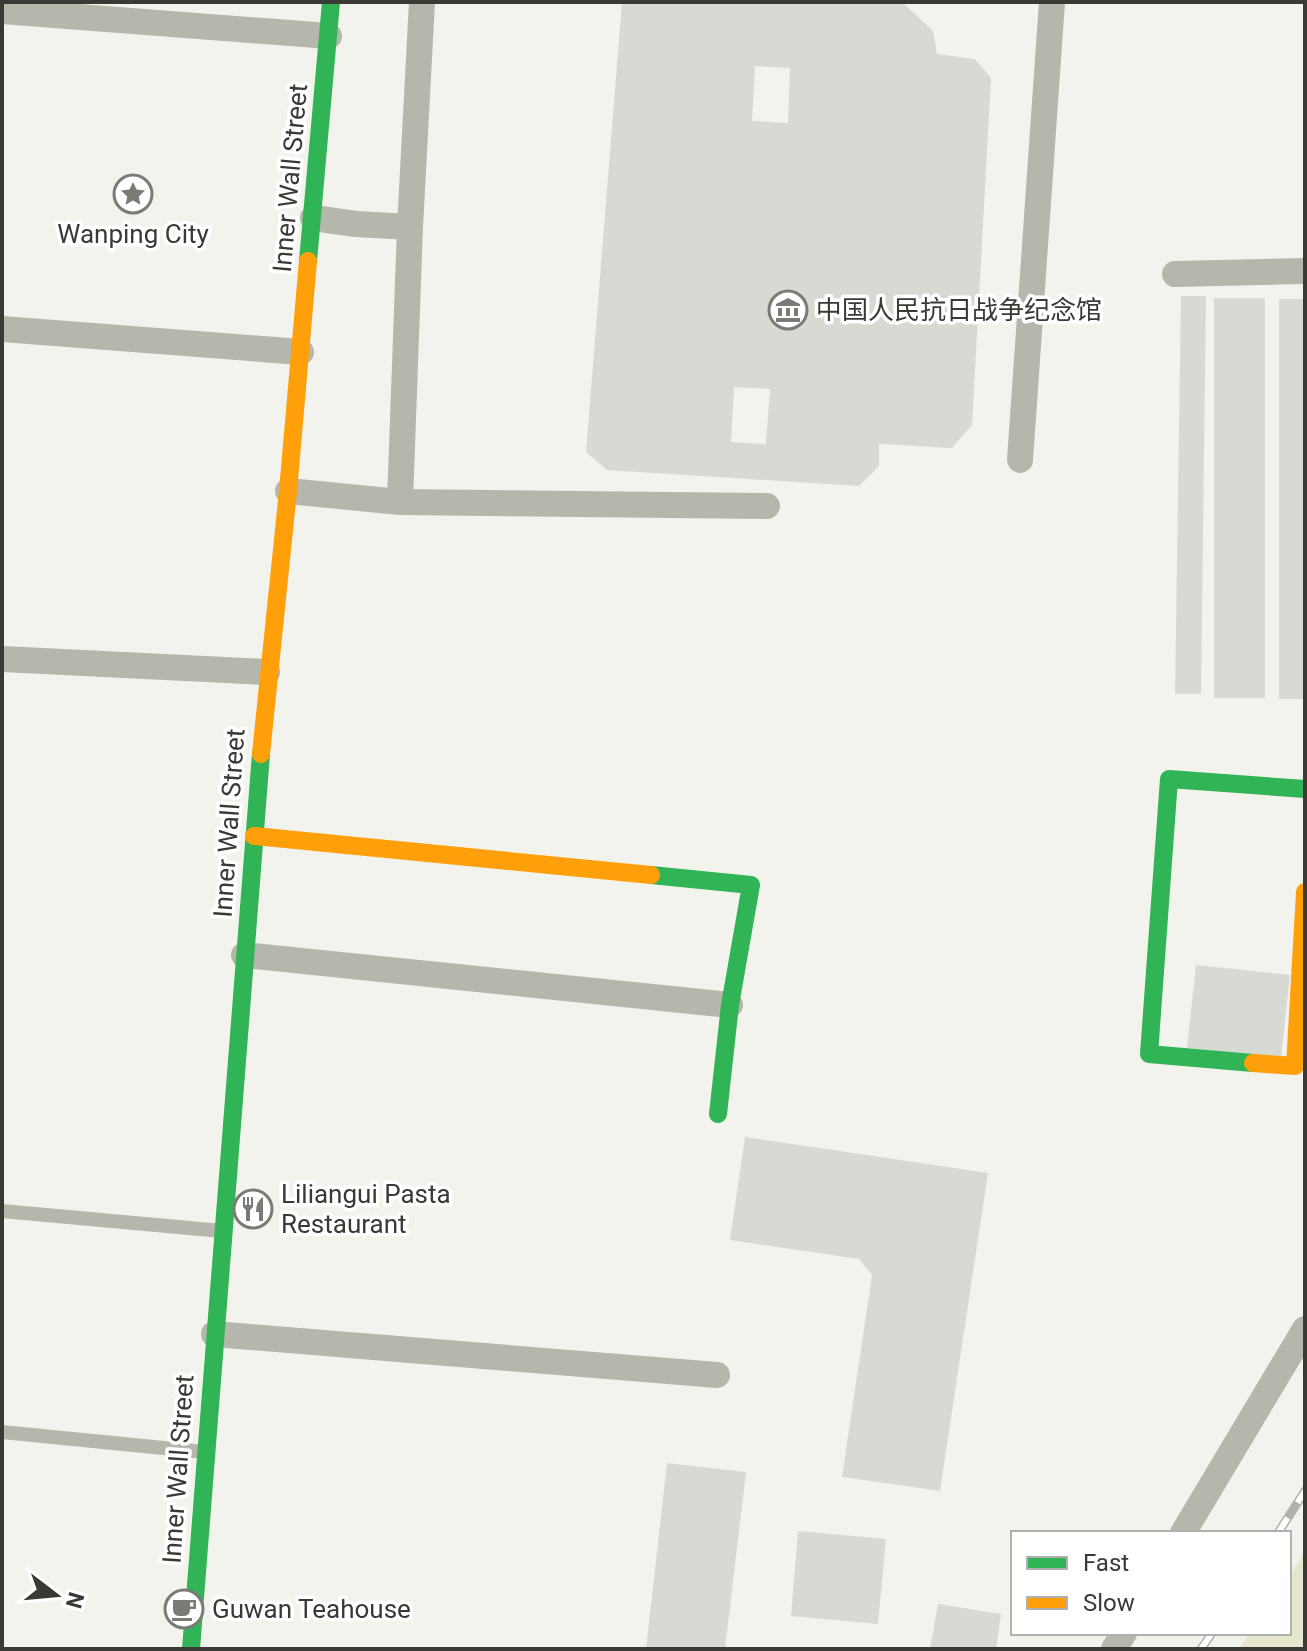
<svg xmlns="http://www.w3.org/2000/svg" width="1307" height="1651" viewBox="0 0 1307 1651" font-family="Roboto,'Noto Sans SC',sans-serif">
	<rect width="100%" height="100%" fill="#f3f3ed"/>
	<path fill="#e6e6cc" d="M1305,1551V1649H1239L1250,1633H1289V1577Z"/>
	<path fill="#d9d9d4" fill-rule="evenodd" d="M622,2H902L933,31L937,54L975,59L991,78L972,425L952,448L879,444V466L859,486L607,470L586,452ZM755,66L790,68L788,123L752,121ZM734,387L770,389L766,444L731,442Z
		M1181,296H1206L1201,694H1175Z
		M1214,298H1265V698H1214Z
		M1279,299H1305V699H1279Z
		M1196,965L1290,975L1281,1058L1187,1048Z
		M745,1137L988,1173L940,1491L842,1477L872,1275L859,1259L730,1240Z
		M667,1463L746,1472L725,1649H646Z
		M798,1531L886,1539L878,1624L791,1616Z
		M938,1604L1001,1614L996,1649H930Z"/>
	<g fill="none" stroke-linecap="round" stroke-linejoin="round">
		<path stroke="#b5b6ac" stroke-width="14" d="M2,1211L222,1231
			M2,1432L204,1452"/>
		<path stroke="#b5b6ac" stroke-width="26" d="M422,2L410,227L400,502L767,506
			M2,11L329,36
			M313,218L356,224L410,227
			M1175,274L1305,271
			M2,329L301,352
			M1020,460L1052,2
			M288,491L400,502
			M2,659L267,672
			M244,955L730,1005
			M214,1334L717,1375
			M1183,1533L1305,1329
			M1114,1649L1124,1633"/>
		<path stroke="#30b455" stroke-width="18" d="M308,261L331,2
			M651,875L751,885L730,1005L718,1114
			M1253,1063L1149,1054L1169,779L1305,789
			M191,1649L261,754"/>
		<path stroke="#ff9f0a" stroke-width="18" d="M261,754L288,491L308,261
			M254,836L651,875
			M1253,1063L1295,1066L1305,892"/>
		<g stroke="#b1b1aa" stroke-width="9">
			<path id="rail" d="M1278,1533L1305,1491
				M1201,1649L1212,1633"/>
		</g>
		<use href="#rail" stroke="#fff" stroke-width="6" stroke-dasharray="18" stroke-linecap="butt"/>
	</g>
	<defs>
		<g id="sight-ring" transform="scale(2)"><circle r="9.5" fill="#fff" stroke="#7b7b75" stroke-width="1.5"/><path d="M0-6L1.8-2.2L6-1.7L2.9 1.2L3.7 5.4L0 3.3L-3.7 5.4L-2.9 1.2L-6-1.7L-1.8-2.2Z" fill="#7b7b75"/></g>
		<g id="museum-ring" transform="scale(2)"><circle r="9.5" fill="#fff" stroke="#7b7b75" stroke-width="1.5"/><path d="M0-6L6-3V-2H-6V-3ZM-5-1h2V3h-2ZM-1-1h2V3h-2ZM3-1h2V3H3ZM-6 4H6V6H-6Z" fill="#7b7b75"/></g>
		<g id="restaurant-ring" transform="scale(2)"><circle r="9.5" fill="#fff" stroke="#7b7b75" stroke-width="1.5"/><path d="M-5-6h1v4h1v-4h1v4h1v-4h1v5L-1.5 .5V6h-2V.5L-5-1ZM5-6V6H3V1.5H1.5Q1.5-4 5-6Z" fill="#7b7b75"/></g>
		<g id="cafe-ring" transform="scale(2)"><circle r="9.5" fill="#fff" stroke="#7b7b75" stroke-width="1.5"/><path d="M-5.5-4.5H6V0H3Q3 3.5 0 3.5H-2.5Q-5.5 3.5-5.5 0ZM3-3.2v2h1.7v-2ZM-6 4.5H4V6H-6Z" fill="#7b7b75"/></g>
	</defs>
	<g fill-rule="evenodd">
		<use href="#sight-ring" x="133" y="194"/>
		<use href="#museum-ring" x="788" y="310"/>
		<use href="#restaurant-ring" x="253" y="1209"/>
		<use href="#cafe-ring" x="184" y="1609"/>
	</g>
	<g text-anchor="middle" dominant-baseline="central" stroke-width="7" stroke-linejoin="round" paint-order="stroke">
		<g font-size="26" fill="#3a3a35" stroke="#fff">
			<text transform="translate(290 178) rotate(-85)">Inner Wall Street</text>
			<text transform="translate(229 823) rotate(-86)">Inner Wall Street</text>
			<text transform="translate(178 1469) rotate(-86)">Inner Wall Street</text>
		</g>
		<g font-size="26" fill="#3a3a35" stroke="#fff" text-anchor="start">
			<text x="133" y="234" text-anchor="middle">Wanping City</text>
			<text x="816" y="310">中国人民抗日战争纪念馆</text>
			<text x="281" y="1194">Liliangui Pasta<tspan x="281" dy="30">Restaurant</tspan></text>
			<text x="212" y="1609">Guwan Teahouse</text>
		</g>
	</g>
	<rect width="1307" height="1651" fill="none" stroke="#3a3a35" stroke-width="8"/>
	<rect x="1011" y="1531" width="280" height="104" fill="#ffffff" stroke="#b0b0ae" stroke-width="2"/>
	<rect x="1027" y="1557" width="40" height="12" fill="#30b455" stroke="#b0b0ae" stroke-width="2"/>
	<text x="1083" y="1571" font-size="24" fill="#3a3a35">Fast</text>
	<rect x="1027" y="1597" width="40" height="12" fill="#ff9f0a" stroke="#b0b0ae" stroke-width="2"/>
	<text x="1083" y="1611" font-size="24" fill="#3a3a35">Slow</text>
	<g transform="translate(56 1595) rotate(106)" stroke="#ffffff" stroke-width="6" paint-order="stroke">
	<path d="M0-6L14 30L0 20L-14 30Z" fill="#3a3a35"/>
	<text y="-12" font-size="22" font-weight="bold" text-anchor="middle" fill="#3a3a35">N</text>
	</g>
</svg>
